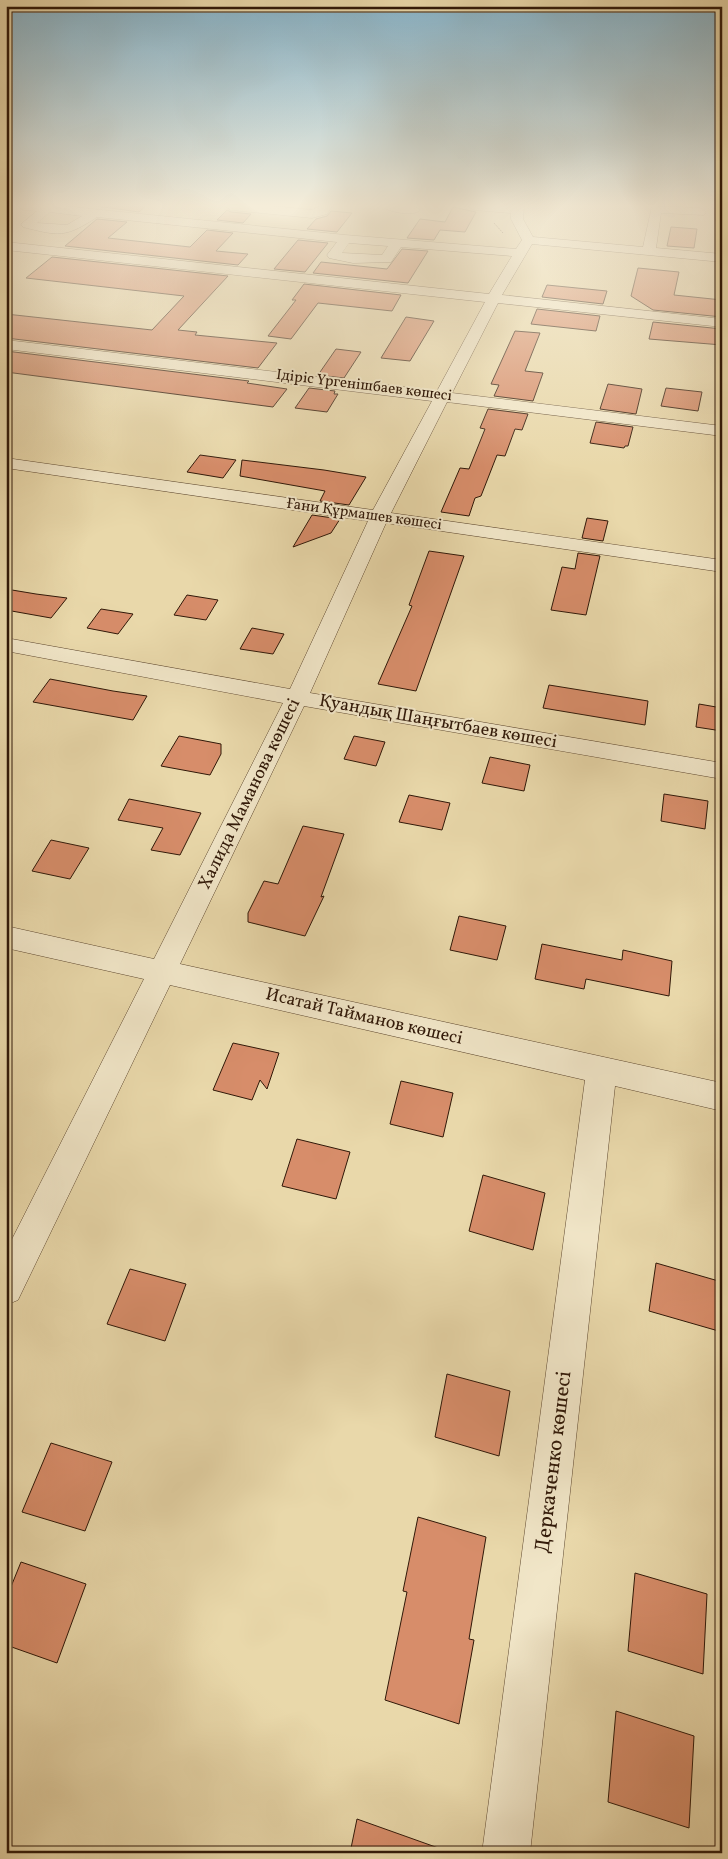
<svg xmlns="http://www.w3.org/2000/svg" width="728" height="1859" viewBox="0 0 728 1859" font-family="Vollkorn,serif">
	<rect width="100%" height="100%" fill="#e9d8aa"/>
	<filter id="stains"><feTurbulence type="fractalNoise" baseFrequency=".004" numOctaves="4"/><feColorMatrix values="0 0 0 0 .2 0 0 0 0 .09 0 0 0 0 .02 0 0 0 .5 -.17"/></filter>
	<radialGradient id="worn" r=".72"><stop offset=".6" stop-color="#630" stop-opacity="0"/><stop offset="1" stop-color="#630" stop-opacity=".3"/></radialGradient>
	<path fill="#d78d6a" stroke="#301808" d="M96,206H146L139,212Z
		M453,207L476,212L465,232L440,230L434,240L407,238L420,219L445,222Z
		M227,210L231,212L251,214L243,223L217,220Z
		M331,211L352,213L337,232L307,229L316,219L327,216Z
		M97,219L127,222L108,238L190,247L207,230L233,233L216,251L248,254L238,265L65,246Z
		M671,227L697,229L694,248L667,246Z
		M298,240L328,243L305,272L274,269Z
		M402,249L428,251L408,283L313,273L321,262L387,269Z
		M52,257L228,276L178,330L197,332L195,335L277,343L258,368L6,338V314L152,330L184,296L26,278Z
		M638,268L679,272L674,295L722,300V317L653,310L631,296Z
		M304,284L401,295L392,311L318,303L291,339L268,336L296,300H292Z
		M547,285L607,291L603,304L542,297Z
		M537,309L600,316L596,331L531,324Z
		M406,317L434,321L410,361L381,358Z
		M653,322L722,329V345L649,339Z
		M515,331L540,333L525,371L543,373L533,401L494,396L499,385L491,384Z
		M336,349L361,352L344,378L318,375Z
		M6,351L249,381L247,383L287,389L273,407L6,372Z
		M608,384L642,389L636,414L600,409Z
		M309,388L335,391L334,394H338L327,412L295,408Z
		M666,388L702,392L698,411L661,406Z
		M488,409L528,414L522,430L515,429L505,456L497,455L481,496L475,498L469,516L441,512L460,468L469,469L485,429L480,428Z
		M596,422L633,427L628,446H625L624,448L590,443Z
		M200,455L236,460L223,478L187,472Z
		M242,460L324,470L366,477L349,505L320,501L325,491L240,476Z
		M312,515L340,519L331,533L293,547Z
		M587,518L608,521L603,541L582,538Z
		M429,551L464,556L416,691L378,684L412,606L409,605Z
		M578,553L600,556L586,615L551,610L562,567L575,569Z
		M6,589L36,594L67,598L51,618L6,610Z
		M187,595L218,600L206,620L174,615Z
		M101,609L133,614L118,634L87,628Z
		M252,628L284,634L273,654L240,649Z
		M50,679L113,691L147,696L133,720L33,702Z
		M549,685L648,701L645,725L543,708Z
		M699,704L722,708V731L696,727Z
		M179,736L221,744V754L210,775L161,766Z
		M354,736L385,742L376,766L344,759Z
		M490,757L530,765L524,791L482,783Z
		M664,794L708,801L705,829L661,821Z
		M409,795L450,803L442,830L399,822Z
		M129,799L201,813L180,855L151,850L163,828L118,820Z
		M303,826L344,834L321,897L324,896L305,936L248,922V913L264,881L278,884Z
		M51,840L89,848L70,879L32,871Z
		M459,916L506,926L497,960L450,950Z
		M542,944L622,960L623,950L672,961L669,996L586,979L584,989L535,979Z
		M233,1043L279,1053L267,1089L260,1080L252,1100L213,1090Z
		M401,1081L453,1093L443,1137L390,1124Z
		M297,1139L350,1152L336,1199L282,1186Z
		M483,1175L545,1193L533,1250L469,1231Z
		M656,1263L722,1282V1332L649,1311Z
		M130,1269L186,1284L165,1341L107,1324Z
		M447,1374L510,1391L499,1456L435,1437Z
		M51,1443L112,1462L85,1531L22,1512Z
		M418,1517L486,1537L469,1639L474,1640L459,1724L385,1700L407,1592L403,1591Z
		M21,1562L86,1584L57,1663L6,1645V1599Z
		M635,1573L707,1594L703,1674L628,1651Z
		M616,1711L694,1736L689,1828L608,1802Z
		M357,1819L444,1850L443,1853H350Z"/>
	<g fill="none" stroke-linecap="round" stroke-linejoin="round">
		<g stroke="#5e4830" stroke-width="1">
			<path id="minor" d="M18,206H63L345,235L516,249L522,240L511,219V213L474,210L468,206H524L523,219L533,237L643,247L652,206L700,208L706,212L704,215L661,213L656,248L722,254V262L532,244L502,295L722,319V327L498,303L452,393L722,426V436L447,402L391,513L722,560V572L386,523L310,693L722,763V779L304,706L180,964L722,1083V1111L615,1086L530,1853H482L585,1080L170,985L18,1300L6,1305V1251L144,979L6,948V926L154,959L283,703L6,651V638L290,689L368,521L6,468V458L373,510L432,401L6,349V340L437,391L485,302L6,250V242L489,294L512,256L401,247L391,262L353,263L329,258L327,255L337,242L97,217C65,238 59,236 23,227L21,224L37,211L24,210ZM50,212L82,216L67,225L37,223ZM349,243L388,246L382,255L342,253Z
				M225,206H271L312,210L320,206H332L327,214L312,218L231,210Z
				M381,206H414L420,210C414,217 388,212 381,206Z
				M714,206H722V225L716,221Z"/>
		</g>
		<path stroke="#301808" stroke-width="1" stroke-dasharray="2 1" stroke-linecap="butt" d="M494,223L503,233"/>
		<use href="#minor" fill="#f1e6c8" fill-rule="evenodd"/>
	</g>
	<linearGradient id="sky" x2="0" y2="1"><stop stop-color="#87b6ce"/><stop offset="0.44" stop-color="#f5edd9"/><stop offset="1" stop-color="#f5edd9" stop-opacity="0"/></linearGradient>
	<rect width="728" height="467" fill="url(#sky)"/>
	<g text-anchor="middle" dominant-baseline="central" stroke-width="4" stroke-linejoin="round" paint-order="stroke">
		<g font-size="15" fill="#301808" stroke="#f1e6c8">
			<text transform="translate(364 386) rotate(7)">Ідіріс Үргенішбаев көшесі</text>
			<text transform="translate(364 515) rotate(8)">Ғани Құрмашев көшесі</text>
		</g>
		<g font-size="18" fill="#301808" stroke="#f1e6c8">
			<text transform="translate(438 722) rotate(10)">Қуандық Шаңғытбаев көшесі</text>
			<text transform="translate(250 794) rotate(-64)">Халида Маманова көшесі</text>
			<text transform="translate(364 1017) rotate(13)">Исатай Тайманов көшесі</text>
		</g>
		<g font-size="21" fill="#301808" stroke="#f1e6c8">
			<text transform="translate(554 1462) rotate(-83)">Деркаченко көшесі</text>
		</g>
	</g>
	<rect width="728" height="1859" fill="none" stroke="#e9d8aa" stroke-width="25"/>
	<rect x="8" y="8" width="713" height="1844" fill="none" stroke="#301808" stroke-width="2.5"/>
	<rect x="12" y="12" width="703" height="1834" fill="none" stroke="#301808"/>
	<rect width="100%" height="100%" filter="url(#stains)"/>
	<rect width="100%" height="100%" fill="url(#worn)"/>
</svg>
